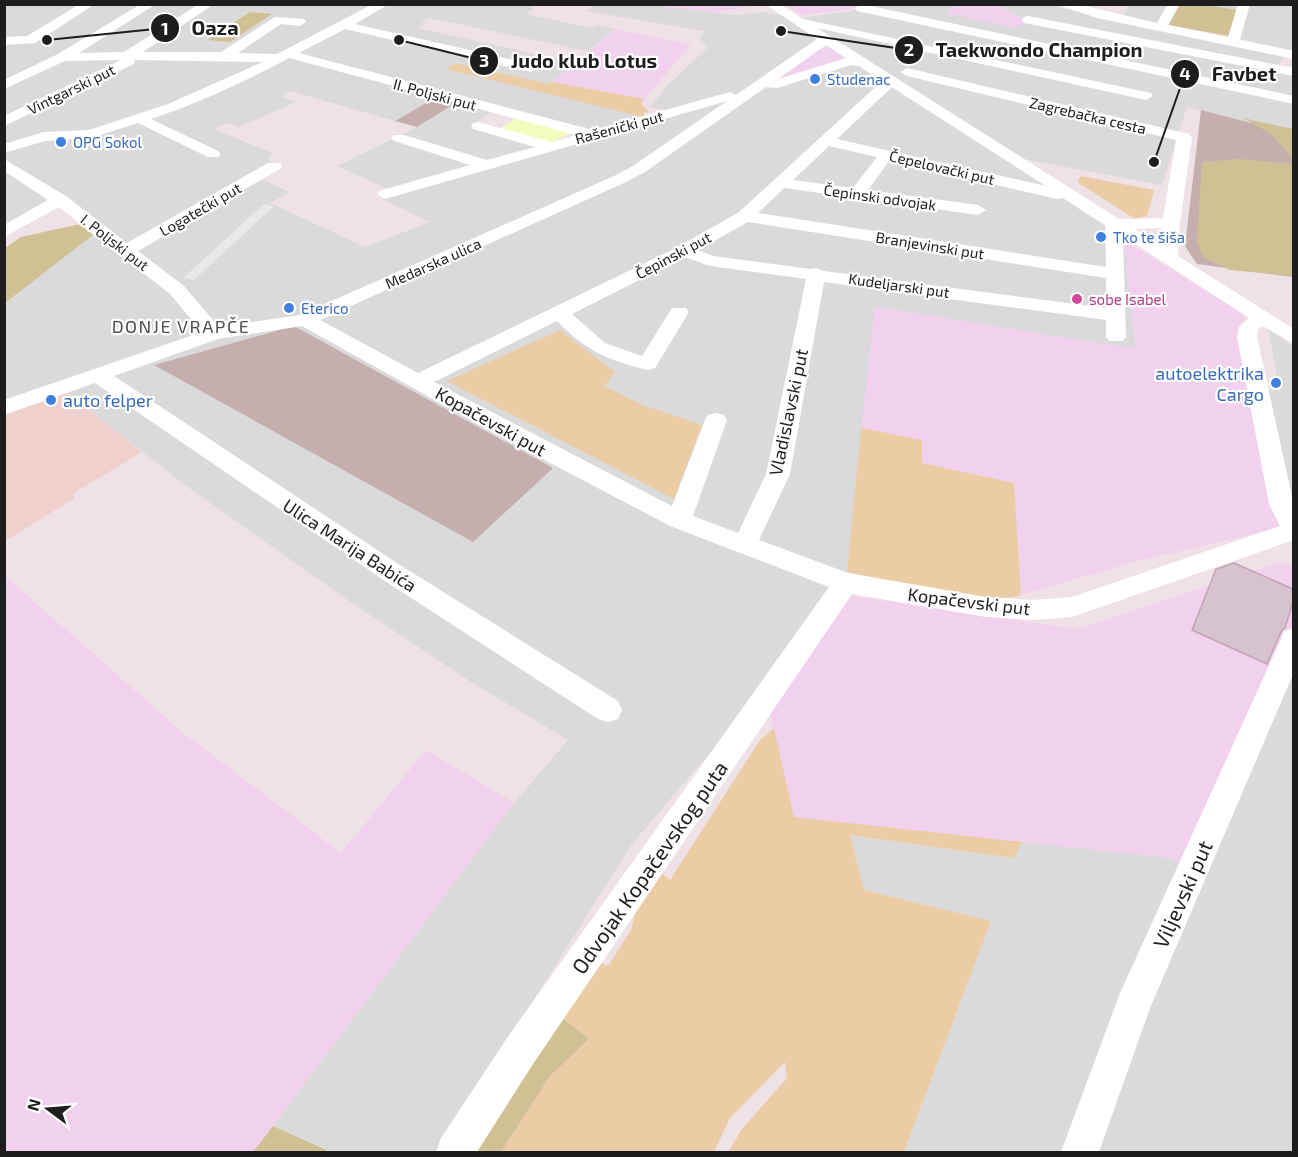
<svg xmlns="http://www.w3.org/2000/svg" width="1298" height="1157" viewBox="0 0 1298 1157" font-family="'Exo 2',sans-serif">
	<rect width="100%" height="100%" fill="#efe2e6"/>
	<path fill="#dbdadb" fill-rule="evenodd" d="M645,4L734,15L765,12L783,16L817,40L760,90L851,65L858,66L1055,192L1124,240L1136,349L875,307L845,595L632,844L438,1152H334L273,1126L514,803L568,740L471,682L349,601L182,483L66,391L5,414V303L102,228L56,194L5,228V5H522L535,7L526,14L591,28L597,25L616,29L588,51L429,18L421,22L425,24L417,28L576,63L549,84L460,64L656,120L679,112L650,107L668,85L708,47L699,38L705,31L586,11L594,5ZM290,91L395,121L443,93L464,98L417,127L337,166L390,190L395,194L382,199L430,222L365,247L270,203L290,192L251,174L271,162L268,157L275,154L214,129L226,123L239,127L296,102L282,97ZM499,107L601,136L553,149L471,126Z
		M950,4L954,6L947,12L1029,22L997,5H1050L1105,19L1284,56L1276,70L1293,73V134L1187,107L1162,185L1023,159L802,18L890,5Z
		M1129,5H1179L1169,25L1123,16Z
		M1204,5H1293V51L1228,36L1239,11Z
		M1268,329L1293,347V533L1265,390L1280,391Z
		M1293,625V1152H904L991,921L864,890L850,835L1014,858L1022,842L1171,858Z"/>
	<path fill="#f1d1ee" d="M645,5H759L717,12Z
		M786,5H880L802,15Z
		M950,5H997L1029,22L1013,28L947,13L954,7Z
		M616,29L691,45L644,99L552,82Z
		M831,48L846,59L775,81L769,80L820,49Z
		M1124,240L1243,314L1244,319L1236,331L1278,525L1274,529L1130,563L1021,595L1014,483L922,463L861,428L875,307L1136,349Z
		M1277,563L1293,566V625L1277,658L1195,871L1171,858L794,817L769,710L845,595L1078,629Z
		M4,575L182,732L341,853L426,750L514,803L253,1152H5Z"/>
	<path fill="#c4aeae" d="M443,93L464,98L417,127L395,121Z
		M1201,110L1293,134V277L1197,264L1185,246Z
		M294,326L553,468L473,542L154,365Z"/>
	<path fill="#efd0cd" d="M65,391L142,452L72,494L75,498L5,541V414Z"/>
	<path fill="#eccca5" d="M454,64H460L549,84L552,82L644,99L641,104L649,111L644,113L643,117L446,69Z
		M1081,176L1154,190L1147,216L1135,219L1077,182Z
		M560,330L615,372L605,386L640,404L702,425L674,499L447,381Z
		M861,428L922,440V463L1014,483L1021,595C993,607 882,579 847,572Z
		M774,728L794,817L1022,842L1014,858L850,835L864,890L991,921L904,1152H728L742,1129L787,1078L785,1062L730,1118L714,1152H501L550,1076L589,1039L559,1015L599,962L608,966L631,930L636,909L660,872L670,880L760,740Z"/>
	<path fill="#d0c195" d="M1179,5H1204L1239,10L1228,36L1169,25Z
		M250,12L272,14L230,42L208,40Z
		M1243,118L1293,129V159L1271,134Z
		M1240,159L1293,164V276L1230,270L1203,257L1197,240L1202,162Z
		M80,224L93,235L5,303V248L21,237Z
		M559,1015L589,1039L550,1076L501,1152H467Z
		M273,1126L327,1150L325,1152H253Z"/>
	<path fill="#f4fcbd" d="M516,118L571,133L552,142L500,129Z"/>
	<path fill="#e9e9e9" d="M264,204L274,206L194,280L183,278Z"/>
	<path fill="#d6c3cd" stroke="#c1a4b3" stroke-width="1.5" d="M1234,563L1293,589V602L1285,628L1282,630L1267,664L1192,630L1216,569Z"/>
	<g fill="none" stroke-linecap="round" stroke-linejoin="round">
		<path fill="#fff" fill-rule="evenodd" d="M80,4H95L35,43L4,45V37L27,36Z
			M141,4H156L79,53L124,52L199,4H214L143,52H221L275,17L304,19L306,22L300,26L281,24L238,53L277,54L373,4H389L355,24L531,64L538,68L531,72L345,29L299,53L593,130L730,92L736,95L817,39L765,4H780L803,19L1151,93L1153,96L1146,100L817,28L1119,219L1163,218L1176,140L907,76L900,72L907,68L1189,134L1192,137L1180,223L1178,256L1294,329V344L1263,326L1258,329L1257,337L1294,505V540L1072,617L1032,620L986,617L852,594L533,1064L477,1152H436L441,1138L507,1038L829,587L670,526L499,436L302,326L218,339L114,376L400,565L618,701L622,710L618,719L608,722L598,719L382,579L95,383L4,415V400L202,332L170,294L59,207L4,237V225L48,200L4,171V159L66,196L127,243L268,163H280L282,166L280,169L138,251L184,286L219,327L300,315L614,176L633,166L727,101L385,199L377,194L379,191L470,165L394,141L391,138L394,135H404L487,160L535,147L473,129L471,126L473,123L478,122L552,142L576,135L289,58C244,82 199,103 151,119L218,151L221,154L218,157H208L138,123L91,138L45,141L4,153V144L44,132L89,130L168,104L263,62L135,60L134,64L4,126V116L121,60L65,61L4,89V80L58,54ZM826,45L846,58L778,79ZM851,65L859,66L882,81L739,212L678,247L418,373L320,320L626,182L645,172L766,87L777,88ZM892,87L1046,186L837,139ZM829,146L877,157L853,188L793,180ZM890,160L1057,199L1063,198L1105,225L1106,267L758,213L784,188L978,215L986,210L978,205L868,190ZM748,222L1106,278V308L824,271L816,268L810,269L713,256L698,250ZM1162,228L1161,245L1135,229ZM1123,236L1249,318L1239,327L1237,337L1269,504L1280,526L1072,597L1032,600L986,597L848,573L759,540L790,474L824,282L1106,320V337L1109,341H1123L1126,337ZM685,257L710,266L806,279L766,474L738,533L693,516L727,420L724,415L716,413L708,415L705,420L672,506L434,382L557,321C586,351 607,360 648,370L655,368L689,312L686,308H672L642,356L605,343L572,314Z
			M861,4L1294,96V104L857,11L855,8Z
			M1056,4H1077L1157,23L1168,4H1180L1168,25L1228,37L1238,4H1250L1240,40L1294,51V59L1097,18Z
			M1028,16L1294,68V76L1024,23L1022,20L1024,17Z
			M1294,628V672L1150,1008L1099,1152H1061L1120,993L1281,639L1284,631Z"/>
	</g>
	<g fill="#3f7fe0" stroke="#fff" stroke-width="2">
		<circle cx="815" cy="79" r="6"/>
		<circle cx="61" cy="142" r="6"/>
		<circle cx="1101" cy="237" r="6"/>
		<circle cx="289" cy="308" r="6"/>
		<circle cx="1276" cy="383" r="6"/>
		<circle cx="51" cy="400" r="6"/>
	</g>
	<circle fill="#d1479c" stroke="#fff" stroke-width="2" cx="1077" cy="299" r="6"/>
	<g text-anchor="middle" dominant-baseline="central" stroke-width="4.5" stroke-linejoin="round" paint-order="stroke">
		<g font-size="15" fill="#366cbe" stroke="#fff" text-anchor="start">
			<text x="827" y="79">Studenac</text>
			<text x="73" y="142">OPG Sokol</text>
			<text x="1113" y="237">Tko te šiša</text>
			<text x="301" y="308">Eterico</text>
		</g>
		<g font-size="15" fill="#1d1d1d" stroke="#fff">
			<text transform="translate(71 89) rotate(-26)">Vintgarski put</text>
			<text transform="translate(435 94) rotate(15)">II. Poljski put</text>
			<text transform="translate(1088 115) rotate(13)">Zagrebačka cesta</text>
			<text transform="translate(619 127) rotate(-15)">Rašenički put</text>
			<text transform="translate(942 167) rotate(13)">Čepelovački put</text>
			<text transform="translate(880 197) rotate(8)">Čepinski odvojak</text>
			<text transform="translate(200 209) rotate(-30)">Logatečki put</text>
			<text transform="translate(115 242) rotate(38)">I. Poljski put</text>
			<text transform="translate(930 245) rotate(9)">Branjevinski put</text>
			<text transform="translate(673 255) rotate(-28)">Čepinski put</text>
			<text transform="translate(433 263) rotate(-24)">Medarska ulica</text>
			<text transform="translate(899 285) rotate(8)">Kudeljarski put</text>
		</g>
		<g font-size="15" fill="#b23c85" stroke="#fff" text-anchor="start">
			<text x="1089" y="299">sobe Isabel</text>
		</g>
		<g font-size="18" letter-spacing="1.5" fill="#505050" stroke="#fff">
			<text x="181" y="326">DONJE VRAPČE</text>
		</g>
		<g font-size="18" fill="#366cbe" stroke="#fff" text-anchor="end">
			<text x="1264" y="373">autoelektrika<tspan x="1264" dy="21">Cargo</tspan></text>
			<text x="63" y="400" text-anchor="start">auto felper</text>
		</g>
		<g font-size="18" fill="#1d1d1d" stroke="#fff">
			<text transform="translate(788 412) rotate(-78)">Vladislavski put</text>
			<text transform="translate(491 421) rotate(29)">Kopačevski put</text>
			<text transform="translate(350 545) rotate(33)">Ulica Marija Babića</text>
			<text transform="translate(969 601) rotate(7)">Kopačevski put</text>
		</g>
		<g font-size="21" fill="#1d1d1d" stroke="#fff">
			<text transform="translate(649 867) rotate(-55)">Odvojak Kopačevskog puta</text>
			<text transform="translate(1182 894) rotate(-66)">Viljevski put</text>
		</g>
	</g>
	<path fill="none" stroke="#1d1d1d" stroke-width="2" d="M47 40L165 28M781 31L909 50M399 40L484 61M1154 162L1185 74"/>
	<g fill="#1d1d1d" stroke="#fff" stroke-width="2">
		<circle cx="47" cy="40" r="6"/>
		<circle cx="781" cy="31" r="6"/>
		<circle cx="399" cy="40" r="6"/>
		<circle cx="1154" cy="162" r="6"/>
		<circle cx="165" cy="28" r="15"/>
		<circle cx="909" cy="50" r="15"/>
		<circle cx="484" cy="61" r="15"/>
		<circle cx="1185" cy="74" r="15"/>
	</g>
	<g font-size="18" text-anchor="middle" font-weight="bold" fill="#fff">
		<text x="165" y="35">1</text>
		<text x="909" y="56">2</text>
		<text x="484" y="67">3</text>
		<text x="1185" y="80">4</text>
	</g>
	<g font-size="20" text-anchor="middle" font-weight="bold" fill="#1d1d1d" stroke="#fff" stroke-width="4.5" stroke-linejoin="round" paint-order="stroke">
		<text x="215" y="35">Oaza</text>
		<text x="1039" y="57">Taekwondo Champion</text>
		<text x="584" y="68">Judo klub Lotus</text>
		<text x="1244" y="81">Favbet</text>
	</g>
	<rect width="1298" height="1157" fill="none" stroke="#1d1d1d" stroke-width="12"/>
	<g transform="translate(48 1109) rotate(286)" stroke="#ffffff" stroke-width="4.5" paint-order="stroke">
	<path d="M0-4.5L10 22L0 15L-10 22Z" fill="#1d1d1d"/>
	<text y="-9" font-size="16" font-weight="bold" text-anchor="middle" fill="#1d1d1d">N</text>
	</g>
</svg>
